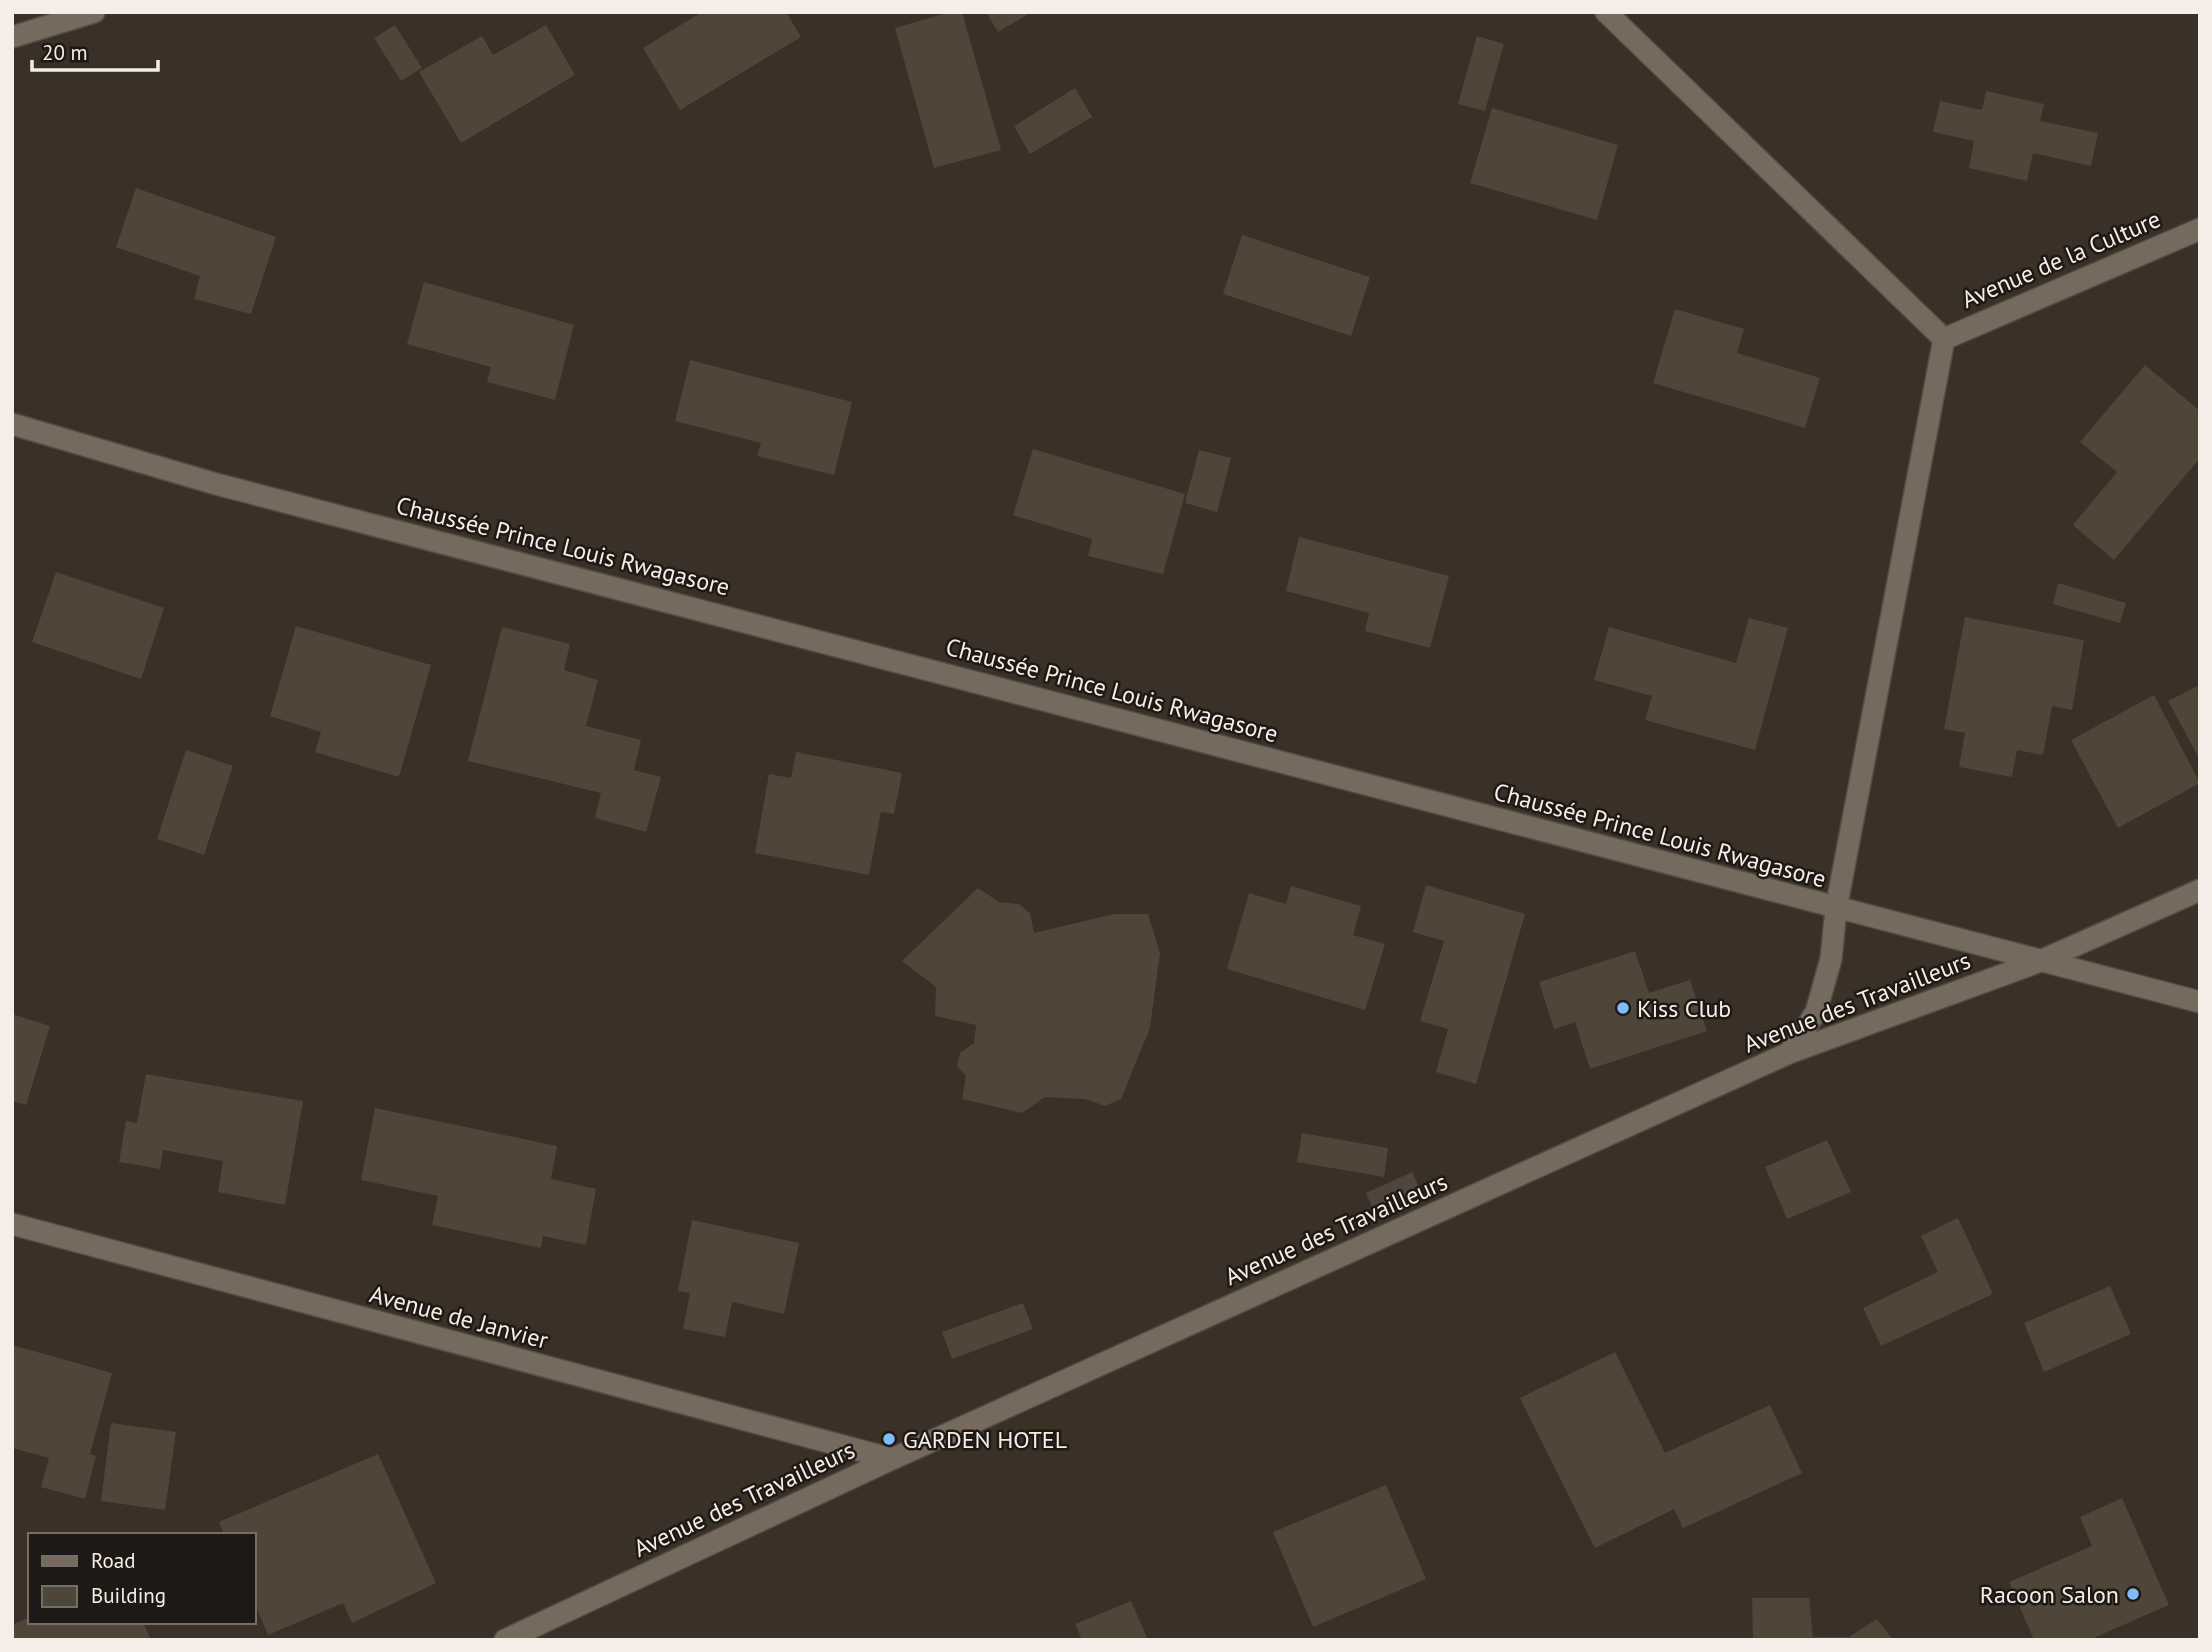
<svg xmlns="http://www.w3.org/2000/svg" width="2212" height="1652" viewBox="0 0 2212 1652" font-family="'PT Sans',sans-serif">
	<rect width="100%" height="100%" fill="#3a3025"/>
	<path fill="#4f4539" d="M702,12H786L801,37L680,110L643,48Z
		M950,12H962L1001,150L934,168L895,28Z
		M986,12H1032L998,32Z
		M395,25L422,68L401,81L374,38Z
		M546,25L575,75L461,143L419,72L482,36L493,55Z
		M1477,36L1504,44L1485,111L1458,104Z
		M1075,88L1092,117L1030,154L1014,126Z
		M1986,91L2044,104L2040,121L2098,133L2091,166L2033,153L2027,181L1969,168L1974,141L1933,132L1940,101L1982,110Z
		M1492,108L1618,145L1597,220L1470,183Z
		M136,188L276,237L251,314L194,299L200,276L116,247Z
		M1242,235L1370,277L1351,336L1223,294Z
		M424,282L574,325L555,400L487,382L491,367L407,344Z
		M1675,309L1744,329L1737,353L1820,378L1805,428L1653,383Z
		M690,360L852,402L834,475L757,456L761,443L675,421Z
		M2145,365L2200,411V458L2114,560L2073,525L2117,472L2080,442Z
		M1033,449L1185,494L1163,574L1088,556L1092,539L1013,515Z
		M1199,450L1231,458L1217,512L1185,503Z
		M1299,537L1449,576L1430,648L1365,631L1369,613L1286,591Z
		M56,572L164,608L141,679L32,642Z
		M2058,583L2126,603L2120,623L2053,604Z
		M1965,617L2084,640L2072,710L2052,706L2043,755L2017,750L2012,777L1959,767L1965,733L1944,729Z
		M1749,618L1788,628L1755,750L1645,720L1652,696L1594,680L1609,627L1736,663Z
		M296,626L431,665L399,777L315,752L321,732L270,716Z
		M502,627L570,644L564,670L598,680L586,726L641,740L634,770L661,777L646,832L595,818L601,793L468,761Z
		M2200,685V760L2168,701Z
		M2154,695L2200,783L2118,828L2071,740Z
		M186,750L233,766L204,855L157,839Z
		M796,752L902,773L894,814L881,812L869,875L755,853L769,774L791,778Z
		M1426,885L1525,914L1476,1084L1436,1072L1448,1029L1420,1021L1444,941L1413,932Z
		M1291,886L1361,906L1353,935L1385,944L1365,1010L1227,969L1249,893L1286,904Z
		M978,888L999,902L1019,904L1030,913L1034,933L1114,914H1148L1160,953L1150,1028L1121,1099L1105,1106L1085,1099L1045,1097L1022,1113L962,1099L966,1076L957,1066L960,1053L974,1043L976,1025L935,1016L936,987L902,961Z
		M1635,951L1649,993L1690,980L1707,1031L1590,1069L1575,1022L1554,1029L1539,982Z
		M12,1014L50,1026L26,1105L12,1101Z
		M146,1074L303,1101L285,1205L218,1192L223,1161L163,1150L160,1169L119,1162L126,1121L137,1123Z
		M375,1108L557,1146L551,1179L596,1189L586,1245L543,1236L541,1248L432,1225L438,1196L361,1180Z
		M1302,1133L1388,1148L1384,1177L1297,1162Z
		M1827,1140L1851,1192L1787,1219L1765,1167Z
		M1412,1172L1423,1195L1376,1216L1366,1193Z
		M1958,1218L1993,1294L1881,1346L1863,1308L1938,1272L1921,1236Z
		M692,1220L799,1243L784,1314L732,1302L725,1337L683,1329L690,1293L678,1291Z
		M2110,1286L2131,1334L2044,1372L2024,1323Z
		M1023,1303L1033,1329L952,1359L942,1332Z
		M12,1345L112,1373L90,1454L96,1456L85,1499L41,1487L49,1458L12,1448Z
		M1615,1352L1665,1453L1770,1405L1802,1473L1683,1528L1674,1509L1595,1548L1520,1398Z
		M111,1423L176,1432L165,1510L101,1501Z
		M378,1454L436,1583L352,1623L343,1603L268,1635L254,1602V1535H224L219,1522Z
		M1386,1485L1426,1579L1313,1627L1273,1532Z
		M2122,1498L2169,1605L2089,1640H2034L2009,1582L2092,1546L2080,1517Z
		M1752,1598H1809L1813,1637H1849L1877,1619L1893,1640H1753Z
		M1131,1601L1148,1640H1082L1075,1624Z
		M30,1617V1622H143L151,1640H12V1625Z"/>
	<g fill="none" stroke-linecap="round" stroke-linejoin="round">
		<g stroke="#544b42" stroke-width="24">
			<path id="minor" d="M1606,12L1944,339L1836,909L1831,959L1816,1012L1789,1053
				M12,37L94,12
				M1944,339L2200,229
				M12,1224L892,1459
				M505,1640L892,1459L1789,1053L2038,962L2200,890"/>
		</g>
		<g stroke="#544b42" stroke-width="24">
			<path id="tertiary" d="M12,424L216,484L2200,1002"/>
		</g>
		<use href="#minor" stroke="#766a5e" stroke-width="21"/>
		<use href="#tertiary" stroke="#766a5e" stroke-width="21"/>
	</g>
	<g fill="#7ebdf9" stroke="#1e1914" stroke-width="2.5">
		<circle cx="1623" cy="1008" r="7"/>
		<circle cx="889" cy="1439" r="7"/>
		<circle cx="2133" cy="1594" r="7"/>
	</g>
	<g text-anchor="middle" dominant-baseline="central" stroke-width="5" stroke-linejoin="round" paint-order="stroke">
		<g font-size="24" fill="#f5eee8" stroke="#1e1914">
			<text transform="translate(2061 259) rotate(-23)">Avenue de la Culture</text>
			<text transform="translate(563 546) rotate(14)">Chaussée Prince Louis Rwagasore</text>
			<text transform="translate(1112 690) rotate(15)">Chaussée Prince Louis Rwagasore</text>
			<text transform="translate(1660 835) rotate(15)">Chaussée Prince Louis Rwagasore</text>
			<text transform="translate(1857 1002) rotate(-21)">Avenue des Travailleurs</text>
			<text transform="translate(1336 1229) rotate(-24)">Avenue des Travailleurs</text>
			<text transform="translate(459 1317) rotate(15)">Avenue de Janvier</text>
			<text transform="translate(744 1499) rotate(-25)">Avenue des Travailleurs</text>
		</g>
		<g font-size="24" fill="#f5eee8" stroke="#1e1914" text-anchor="start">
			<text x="1637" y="1008">Kiss Club</text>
			<text x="903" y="1439">GARDEN HOTEL</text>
			<text x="2119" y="1594" text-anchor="end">Racoon Salon</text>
		</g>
	</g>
	<rect width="2212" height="1652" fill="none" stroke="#f5eee8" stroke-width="28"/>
	<rect x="28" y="1533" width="228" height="91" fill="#1e1914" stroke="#746e69" stroke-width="2"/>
	<rect x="42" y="1556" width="35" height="10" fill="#766a5e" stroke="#746e69" stroke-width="2"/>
	<text x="91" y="1568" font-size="21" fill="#f5eee8">Road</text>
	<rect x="42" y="1586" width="35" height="21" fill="#4f4539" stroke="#746e69" stroke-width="2"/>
	<text x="91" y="1603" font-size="21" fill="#f5eee8">Building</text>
	<path d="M32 60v10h126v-10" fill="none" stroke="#f5eee8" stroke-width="3.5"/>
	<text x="42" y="60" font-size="21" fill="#f5eee8" stroke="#1e1914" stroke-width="5" paint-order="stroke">20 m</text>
</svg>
